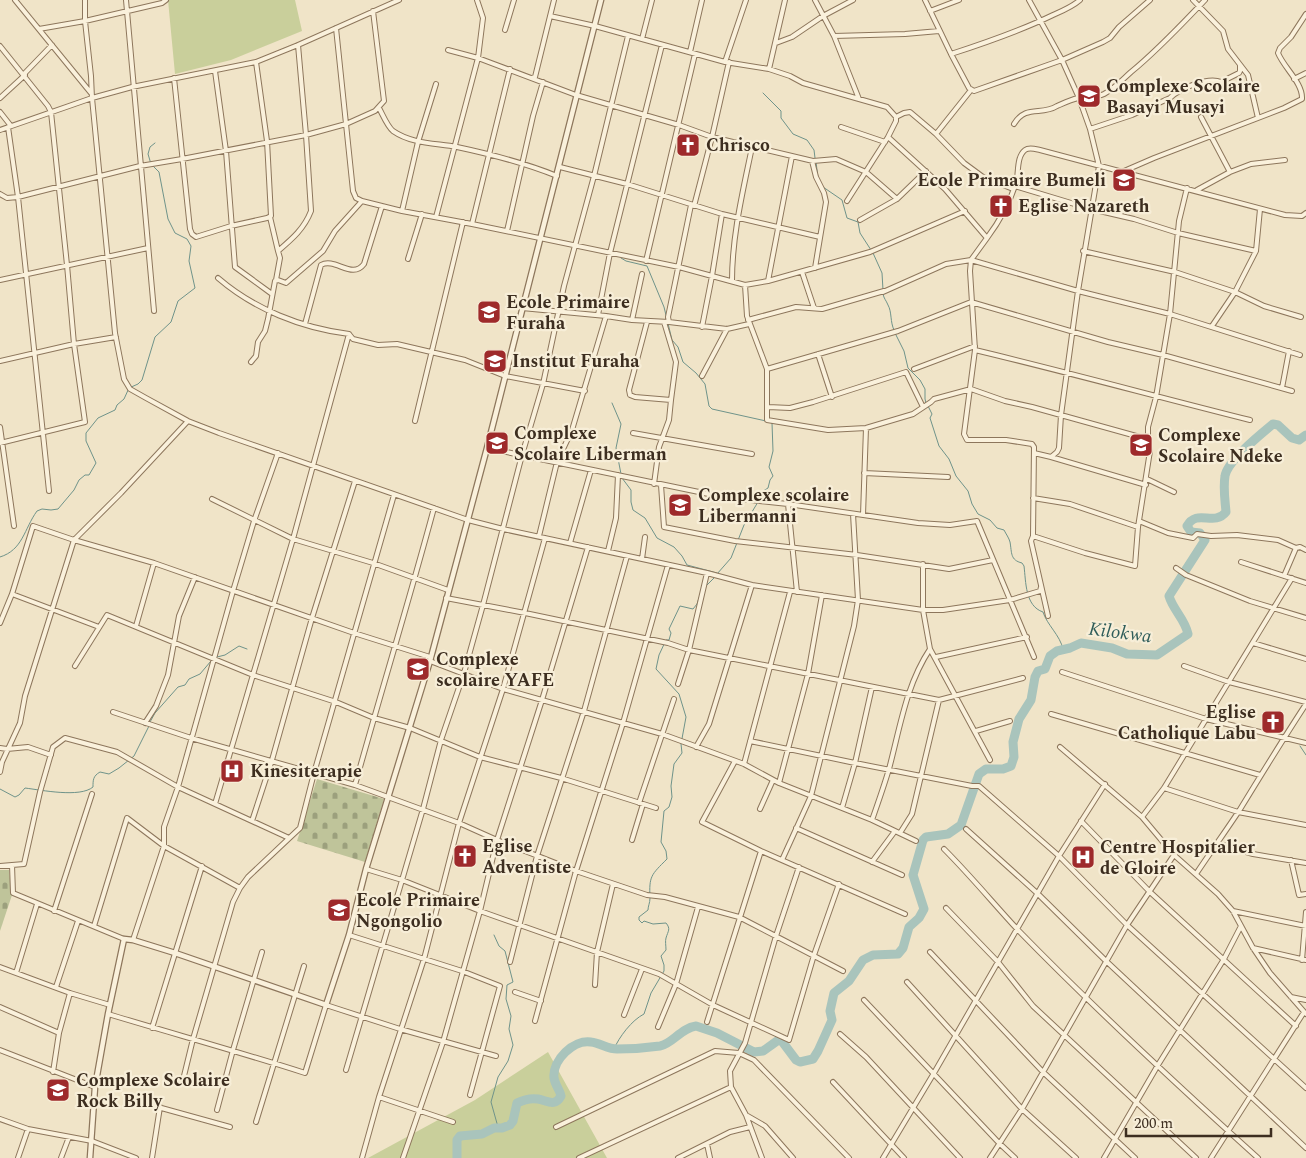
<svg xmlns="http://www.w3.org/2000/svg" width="1306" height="1158" viewBox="0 0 1306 1158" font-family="Spectral,serif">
	<defs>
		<pattern id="cemetery-stones" width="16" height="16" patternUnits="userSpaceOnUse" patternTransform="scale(1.25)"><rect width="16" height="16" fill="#bfc49a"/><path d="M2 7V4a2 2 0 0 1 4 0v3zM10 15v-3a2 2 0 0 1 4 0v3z" fill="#9ca07d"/></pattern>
	</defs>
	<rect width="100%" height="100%" fill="#f0e4c8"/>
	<path fill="#c9cf9b" d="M168,0H295L302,31L231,60L175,74Z
		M548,1052L607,1158H368L475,1100Z"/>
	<path fill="url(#cemetery-stones)" d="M317,779L384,799L365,862L297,841Z
		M0,870H9L12,895L0,931Z"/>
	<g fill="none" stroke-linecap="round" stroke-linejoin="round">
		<path stroke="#6f938a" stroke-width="1" d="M763,93L781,111V118L793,134L807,140L814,150L815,158
			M816,162L818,178
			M820,182L823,187L842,200L847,218L858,222L860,233L871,250
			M873,253L882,273L883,290
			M621,258L626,261L647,266L664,307L672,340L678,347L683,362L696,373L705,384L709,406L712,409L766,421
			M883,294C884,299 886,300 888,305C892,312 890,322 894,330
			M895,333L904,351L908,368L920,380L925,389V399L926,403
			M612,403L621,424L616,448L621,474
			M928,406L932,414L930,418L939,446L949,459L956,476L968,491L972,504L978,514L990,520L997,528L1004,530C1006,534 1009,538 1010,542C1012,553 1010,560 1022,563L1024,566C1026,582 1025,606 1043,612C1047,625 1060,635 1063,649
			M622,478L631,490V502L633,510L645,518L657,538L674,547L682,556L687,565L717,573
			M759,499L760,493L768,488L770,480L773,476L769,467L773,451L772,423L770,422
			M0,557C23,550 24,529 37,511L42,509L51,510L58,509L74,490L79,480L85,475H89L96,463L86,441V433L98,418L115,410L117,405L124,399L129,388L138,384L142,380L155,337L171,322L178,301L195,288L189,261L191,246L187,239L175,233L168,219L159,172L151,164L148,154L150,147L155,143
			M717,574L731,558L744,525L758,502
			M706,586L714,578
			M217,657L225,655L239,646L247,649
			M150,722L155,713L178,687L185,685L189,679L200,674L211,661
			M1300,746L1306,755
			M0,789L15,797L19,795L25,788C41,790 80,798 93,787C93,780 93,776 100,772L109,774L119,768L134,756L149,726
			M494,935L499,946L505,951L513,982L507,985L506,999L511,1016L509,1029L513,1045L508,1061L498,1077L491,1102L498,1127
			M614,1049C619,1037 632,1020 644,1014L651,993L664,971V965L661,956L666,950C666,946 665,941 666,938C668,931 671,929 666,923L653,924L644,921L642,923L639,920V917L648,910C648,906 650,903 650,898C649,876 651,875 667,859L666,851L661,842L664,811L669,807L672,797L671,786L674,764L682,753L681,744L686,717L679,694L656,669L659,655L666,640H669L671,633L669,629L680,606L693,609L697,604L700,595"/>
		<path stroke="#a9c4bc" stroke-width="9" d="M457,1158V1140L460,1136L482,1134L494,1128H502L510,1125L513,1121L517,1103C523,1100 532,1098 538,1099C548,1101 555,1107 561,1096C560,1090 555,1085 554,1078C552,1060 574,1039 591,1042C600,1043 608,1049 617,1049C631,1049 646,1048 660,1046C672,1044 681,1028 696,1026L717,1033L754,1052L763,1051L777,1041L781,1040L796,1060L800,1062L813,1059L818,1051L832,1020L830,1011L834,993L849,981L863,960L873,955L898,954L903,948L909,927L919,918L924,909L913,875L923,840L926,837L948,834L961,825L979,774L986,769H1003L1011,766L1014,757L1013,742L1019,719L1031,700L1035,677L1038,671L1045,669L1050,656L1057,651L1070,648L1081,643L1112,648L1127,654L1157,655L1188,634C1185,619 1173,610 1169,596L1205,540L1200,533L1191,532L1187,526C1197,508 1214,527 1226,512C1225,500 1223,488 1225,476C1227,461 1261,434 1273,424L1278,425L1292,438L1299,440L1306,435"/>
		<g stroke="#8d765c" stroke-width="6">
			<path id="minor" d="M15,0L91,93
				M85,0V21L91,76L92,98L115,333L124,379L130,389L146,398L188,421L219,433L468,520L503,529L707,573L752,585L923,610H943L1010,600L1040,591L1041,587
				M126,0L154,311
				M815,0L834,36L859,99
				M925,0L951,54L969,88L974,91L1062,60L1103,42L1110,38L1119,27L1150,0
				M1029,0L1062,60L1079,98L1090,129L1099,166L1078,291L1061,415L1059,448L1057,452L1051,457L1034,453
				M1193,0L1223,31L1228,49L1248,75L1258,118
				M930,11L959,0
				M550,16L595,26L725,62L769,69L790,76L803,83L887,107L896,117
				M336,28L353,191L356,198L362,201L402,211L472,224L679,267L745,285L768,281L870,252L965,211
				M39,29L85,21L162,3L166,0
				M505,30L514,0
				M834,36L905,34L939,31
				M642,39L652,0
				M776,43L792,37L823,16L853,0
				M0,46L48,106L51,112L67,265L74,344L85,422L0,443
				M448,50L478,58L576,95L679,125L712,137L813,161L836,159L866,172L897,199
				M690,52L702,0
				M951,54C985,43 1020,31 1053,15C1062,11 1072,7 1080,0
				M725,62L746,0
				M769,69L785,0
				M215,71L226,151L235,267L272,294
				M24,74L52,45
				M174,78L190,229L192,234L196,237L231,226L267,218L271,216L267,141L256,62
				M532,78L535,77L554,0
				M1294,79L1306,73
				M0,98L25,75
				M379,108C383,115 387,126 393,131C412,144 435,143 457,147C490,154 525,163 557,176
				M0,112L11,126
				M1201,117L1230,172
				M1014,124C1026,104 1041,116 1057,106C1064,103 1070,100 1078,98C1088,96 1095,98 1104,94C1115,88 1122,80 1131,72C1158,50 1181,25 1205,0
				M8,127L18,197L49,491
				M841,127L885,142
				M1090,129L1132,115L1170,98C1179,89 1208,76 1221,82L1239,73L1240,71V65
				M0,130L92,98L132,87L256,62L298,45L399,0
				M936,134L971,90
				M812,161L816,177L824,193L826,202L815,268
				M560,167L627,184L722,214L820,237
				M1124,171L1154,158L1284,108L1302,99C1303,83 1284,68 1278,53L1280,48L1291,37L1306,14
				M1015,186L1091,209L1134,219L1178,233L1256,251
				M1013,189L983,177L964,163L936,134L910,112L904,113L896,117V121L888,137L945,189L987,238L971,260L970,271L975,350L964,434L967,440H1006L1032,444L1034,447L1033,536L1031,541L1048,616
				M1197,190L1230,172L1251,164L1285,160
				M0,194L7,198L18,197L140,166L182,159L306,135L346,124L375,111L384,101L373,11
				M847,201L888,137
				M694,206L712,137L729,62
				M402,211L418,142L436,84
				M270,217L278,251
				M436,217L478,58L483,18L477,0
				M860,220L897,199L926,171
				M472,224L510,69
				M507,231L533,116L543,82
				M987,238C999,222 1010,202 1016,183C1019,174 1016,157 1025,150C1029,147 1035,149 1040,150L1285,215L1302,216L1306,213
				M1083,251L1175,272L1235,292L1264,306L1301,317
				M408,259L422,214
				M646,261L695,54
				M802,272L814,308
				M218,278C254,309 301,328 349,334L353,339L378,345L397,344L465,360L505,376L585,391
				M0,280L148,248
				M276,280L280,258L278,251C292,239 304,229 311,211L306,135L298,45
				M732,281C732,235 743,191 752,147
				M768,281L792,156
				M745,285L747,316L767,369V420L828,430L866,428L913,414L931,402L934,399L971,389L1005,401L1032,407L1147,439
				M883,292L946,264L971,260L1078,291L1170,314L1300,355
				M522,308L606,316L632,320L669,322L727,329L749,324
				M598,315L610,253L662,45
				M632,320L642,274
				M748,320L796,307L822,309L884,291
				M647,322L629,390L630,395L635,397L671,400L669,420L659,447L654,484
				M664,322L676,362L671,400
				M669,322L668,317L691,205
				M305,324L321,265C335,257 352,280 364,264L382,206
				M1212,326L1235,292L1256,251L1260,209
				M702,327L712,276L722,214
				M975,350C1067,372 1158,397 1250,420
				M818,354L832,397
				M0,361L74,344L116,337
				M251,362L256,356L258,342L265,331L268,319L275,281L278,280L286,283L323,251L335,231L362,201
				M767,369L898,331L971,302L1108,342L1163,355L1292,391
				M914,369L975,346
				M702,376L727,329
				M1282,388L1289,351
				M768,407L790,408L813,402L906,372L923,407
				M415,421L463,222
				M0,427L14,526
				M633,433L752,454
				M487,448L723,497L788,504L918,523L950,525L977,521L1034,657
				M1051,457L1146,485
				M864,473L948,477
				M1147,479L1174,492
				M661,485L664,527L735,541L857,555L949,569L993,560
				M1033,498L1070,504L1138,527
				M212,499L293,539L373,563L448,590
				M788,504L797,592
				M863,515L866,428
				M1139,521L1168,533L1193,538L1197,534L1211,536L1237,535L1278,540L1296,548L1300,547L1306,550
				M539,536L557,462L572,430L606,316
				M1033,536L1085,553L1135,566L1138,527L1150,451L1148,442V427L1156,397L1170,314L1179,221L1187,188
				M570,543L591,470
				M608,551L616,518L618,475
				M642,559L645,537
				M1241,562L1306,583
				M923,564V610L930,649L990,760
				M1176,568L1186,575L1250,601L1306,618
				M1284,576L1296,548
				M12,594L99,627
				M446,598L525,613L668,643L689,650L939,700L1023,678
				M0,623L12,594L33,526L74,540L154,563L354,633L430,657
				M136,626L154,563
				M1253,643L1306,659
				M936,657L1027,637
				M430,661L503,689L662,734L744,764L779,783L872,820L916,841
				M75,666L107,615L253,675L336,702L374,718L410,728L480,757L561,778L656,808
				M1184,666L1229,682L1306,702
				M1062,672L1206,719L1306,743
				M678,684L689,650L707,573
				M113,712L191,738L355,785L459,823L497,840L576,871L647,895L665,897L739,917L843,971
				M1051,714L1260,775
				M145,723L156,706L168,675L179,616L195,577
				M976,731L1010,721
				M750,741L855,763L972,786H979L1059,856L1127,925L1306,1088
				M696,747L709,724L752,585
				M1060,747L1142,817L1174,855L1218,894L1233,911L1253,948L1270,973L1306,1014
				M0,748L7,749L28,747L51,755
				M735,761L702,822L761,851L905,914
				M744,764L790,592
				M0,772L2,762L20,723L25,696L74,540L121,493L188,421
				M779,783L808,674L822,595
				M355,785C381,692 409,601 434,508
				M1164,788L1238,812L1306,825
				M639,803L674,699
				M215,804L293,539L349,334
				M842,808L855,763L872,687
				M760,809L773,780
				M1142,817L1164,788L1292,578
				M872,820C878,803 884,786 889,769C900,728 906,685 930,649
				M252,821L272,760L312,618L355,481
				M1081,821L1150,892L1296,1026
				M796,828L902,875
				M966,829L1037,893L1106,961L1306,1148
				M900,833L912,814L939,700
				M632,840L643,804
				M1216,843L1253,854L1306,863
				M944,849C970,875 993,903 1018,930C1095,1009 1176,1084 1258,1158
				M782,860L811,796L854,626L858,600L853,514
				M1291,860L1299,895L1306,894
				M872,862L895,831
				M12,865L13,893L124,939
				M0,866L24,864L40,792L53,747L65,738L117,752L178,787L289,838
				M366,869L402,880L480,911L659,974L713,1005L789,1040L814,955L839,884
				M1196,874C1210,853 1225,832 1239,811C1261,775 1283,739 1306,704
				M946,908L998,962L1033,1006L1196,1158
				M54,911L92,794
				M1233,911L1306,926
				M94,926L127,818L164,846L240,888
				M349,935L462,971L500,986L470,1095
				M133,940L164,846V827L178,787L233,591L254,521L278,453
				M1253,948L1306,960
				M930,952L1043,1072L1135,1158
				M1302,960L1306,912
				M510,962L537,856L584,711L627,556
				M0,967L70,993L110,1005
				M16,973L37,904
				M907,982L1022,1109L1076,1158
				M595,985L597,952L613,884
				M56,987L78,921
				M515,992L541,1001
				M1291,997L1306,1000
				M864,1000L999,1143L1015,1158
				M0,1007L59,1033
				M108,1014C174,1034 240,1052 305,1073L326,1005L400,1029L496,1056
				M624,1015L642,969
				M535,1021L576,871L623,723L668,565
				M707,1022L761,851
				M658,1027L676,984L698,907
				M152,1028L202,866
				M840,1034L866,1057L960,1158
				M0,1050L95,1087
				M346,1070L423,809L441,740L464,673L483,605L522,455L543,384L564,286L594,176L628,36
				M53,1072L59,1033L70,993
				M183,1080L193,1039L233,902L240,888L248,877L300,828L314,773L394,495
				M833,1082L904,1158
				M379,1097L453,1122
				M147,1104L230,1127
				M217,1110L233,1050L262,952
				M746,1115L765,1126L793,1158
				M0,1119L28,1129L92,1141L136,1158
				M256,1122L304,966
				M556,1127L715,1051L739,1053L754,1060L849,1158
				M707,1144L710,1158
				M18,1158L28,1129
				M61,1158L69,1137
				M152,1158L160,1107
				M362,1158L379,1097L424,959L459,823L503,689L545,538
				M403,1158L443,1042L480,911L497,840L542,700L588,547
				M579,1158L731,1087
				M678,1158L730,1132L750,1127
				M762,1158L746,1115L731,1087L730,1071L745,1043L776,936L799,867
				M883,1158L934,1073L1059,856L1105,784
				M990,1158L1022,1109L1127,925L1174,855
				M1104,1158L1158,1065L1224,959L1241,926
				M1211,1158L1304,1012"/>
		</g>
		<g stroke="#8d765c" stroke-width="7">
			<path id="tertiary" d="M90,1158L95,1087L108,1014L124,939L133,940L175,953L326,1005L349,935L366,869L430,661L487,448L601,0"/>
		</g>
		<use href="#minor" stroke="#faf1dc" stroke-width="4"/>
		<use href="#tertiary" stroke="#faf1dc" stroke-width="4.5"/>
	</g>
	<defs>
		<g id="school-square" transform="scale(1.25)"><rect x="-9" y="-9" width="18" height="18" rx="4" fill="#9e2a2b" stroke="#f7eed8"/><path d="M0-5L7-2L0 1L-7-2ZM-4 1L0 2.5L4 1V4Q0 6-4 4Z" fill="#fff"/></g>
		<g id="church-square" transform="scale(1.25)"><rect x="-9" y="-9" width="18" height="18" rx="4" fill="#9e2a2b" stroke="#f7eed8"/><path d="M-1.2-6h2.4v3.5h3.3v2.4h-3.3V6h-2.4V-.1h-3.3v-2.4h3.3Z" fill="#fff"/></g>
		<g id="hospital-square" transform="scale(1.25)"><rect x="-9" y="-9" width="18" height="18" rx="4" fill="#9e2a2b" stroke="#f7eed8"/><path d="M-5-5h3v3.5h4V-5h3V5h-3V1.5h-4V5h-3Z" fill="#fff"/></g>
	</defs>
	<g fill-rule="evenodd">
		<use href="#school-square" x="1089" y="96"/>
		<use href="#church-square" x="688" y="145"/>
		<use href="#school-square" x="1124" y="180"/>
		<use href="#church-square" x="1001" y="206"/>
		<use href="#school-square" x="489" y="312"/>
		<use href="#school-square" x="495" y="361"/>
		<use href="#school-square" x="497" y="443"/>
		<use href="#school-square" x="1141" y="445"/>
		<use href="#school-square" x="680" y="505"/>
		<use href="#school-square" x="418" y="669"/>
		<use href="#church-square" x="1273" y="722"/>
		<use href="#hospital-square" x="232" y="771"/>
		<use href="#church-square" x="465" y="856"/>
		<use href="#hospital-square" x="1083" y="857"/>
		<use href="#school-square" x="339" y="910"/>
		<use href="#school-square" x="58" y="1090"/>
	</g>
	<g text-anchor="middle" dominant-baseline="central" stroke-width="4.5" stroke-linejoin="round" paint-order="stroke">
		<g font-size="18" font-weight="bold" fill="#3d2e20" stroke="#f7eed8" text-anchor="start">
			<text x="1106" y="86">Complexe Scolaire<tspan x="1106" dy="21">Basayi Musayi</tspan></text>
			<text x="706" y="145">Chrisco</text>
			<text x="1106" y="180" text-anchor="end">Ecole Primaire Bumeli</text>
			<text x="1018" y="206">Eglise Nazareth</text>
			<text x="506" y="302">Ecole Primaire<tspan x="506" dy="21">Furaha</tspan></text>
			<text x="512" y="361">Institut Furaha</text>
			<text x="514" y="433">Complexe<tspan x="514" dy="21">Scolaire Liberman</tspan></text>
			<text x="1158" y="435">Complexe<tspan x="1158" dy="21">Scolaire Ndeke</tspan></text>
			<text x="698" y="495">Complexe scolaire<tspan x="698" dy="21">Libermanni</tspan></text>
			<text x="436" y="659">Complexe<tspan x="436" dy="21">scolaire YAFE</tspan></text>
			<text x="1256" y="712" text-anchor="end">Eglise<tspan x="1256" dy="21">Catholique Labu</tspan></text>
			<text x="250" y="771">Kinesiterapie</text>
			<text x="482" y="846">Eglise<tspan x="482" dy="21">Adventiste</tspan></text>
			<text x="1100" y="847">Centre Hospitalier<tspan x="1100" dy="21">de Gloire</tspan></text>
			<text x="356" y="900">Ecole Primaire<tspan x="356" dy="21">Ngongolio</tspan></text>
			<text x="76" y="1080">Complexe Scolaire<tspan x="76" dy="21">Rock Billy</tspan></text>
		</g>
		<g font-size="19" font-style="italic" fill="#2f5d5a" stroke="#f7eed8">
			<text transform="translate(1120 633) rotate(7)">Kilokwa</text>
		</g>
	</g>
	<path d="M1126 1128v8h145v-8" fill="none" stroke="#3d2e20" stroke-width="2.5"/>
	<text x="1134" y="1128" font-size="15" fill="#3d2e20" stroke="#f7eed8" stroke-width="4" paint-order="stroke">200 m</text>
</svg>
